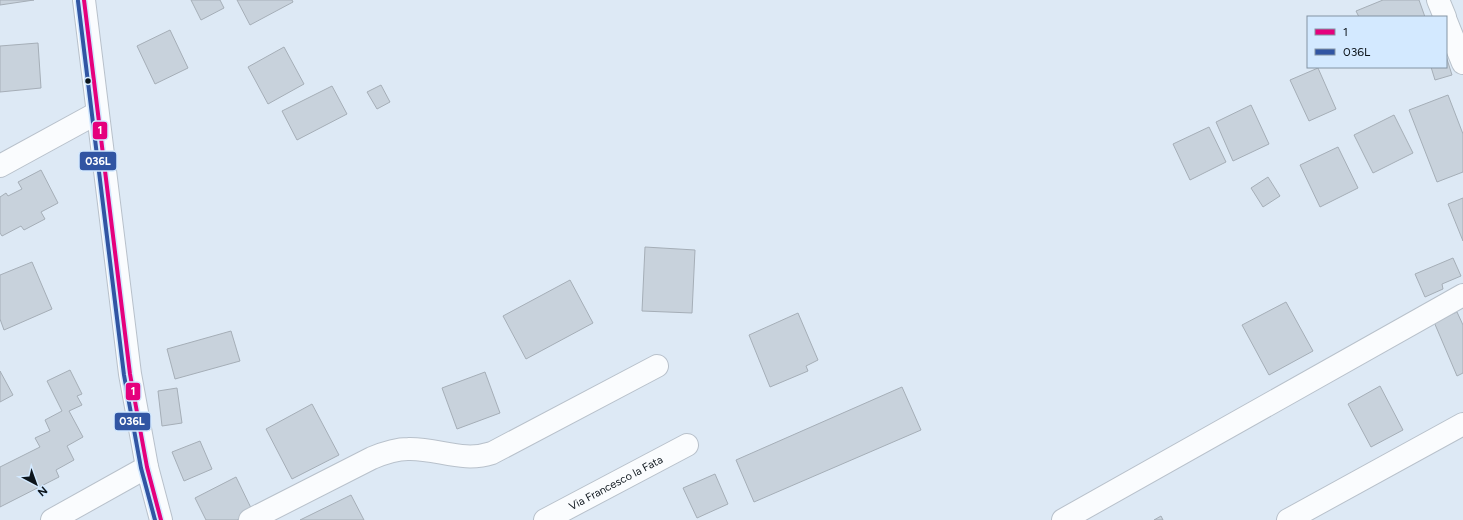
<svg xmlns="http://www.w3.org/2000/svg" width="1463" height="520" viewBox="0 0 1463 520" font-family="Figtree,sans-serif">
	<rect width="100%" height="100%" fill="#dde9f5"/>
	<path fill="#c8d2dc" stroke="#a5aeb7" d="M0,0H34L0,5Z
		M191,0H220L224,8L201,20Z
		M237,0H292L293,2L250,25Z
		M1383,0H1419L1425,17H1359L1356,11Z
		M170,30L188,68L155,84L137,46Z
		M38,43L41,88L0,92V46Z
		M284,47L304,84L268,104L248,67Z
		M1446,56L1452,75L1435,80L1431,67H1446Z
		M1318,68L1336,109L1309,121L1290,80Z
		M381,85L390,102L377,109L367,92Z
		M332,86L347,114L297,140L282,111Z
		M1448,95L1463,134V172L1437,182L1409,110Z
		M1251,105L1269,144L1233,161L1216,122Z
		M1394,115L1413,153L1373,173L1354,135Z
		M1209,127L1226,162L1190,180L1173,144Z
		M1338,147L1358,188L1320,207L1300,165Z
		M41,170L58,203L41,212L45,219L24,230L21,226L2,236L0,233V197L6,193L8,196L22,189L18,182Z
		M1268,177L1280,196L1263,207L1251,188Z
		M1463,198V241L1448,204Z
		M645,247L695,250L692,313L642,311Z
		M1453,258L1461,276L1442,284L1443,289L1425,297L1415,274Z
		M32,262L52,309L4,330L0,319V275Z
		M570,280L593,323L526,359L503,316Z
		M1286,302L1313,351L1269,375L1242,325Z
		M1457,312L1463,325V373L1457,376L1434,322Z
		M798,313L818,360L806,366L808,371L770,387L749,335Z
		M231,331L240,361L175,379L167,349Z
		M70,370L82,394L77,396L82,405L69,411L83,437L67,446L74,460L56,470L59,477L0,507V467L40,447L35,438L50,431L45,420L62,411L47,381Z
		M0,371L13,395L0,402Z
		M485,372L500,413L457,429L442,388Z
		M1380,386L1403,430L1371,447L1348,404Z
		M902,387L921,430L754,502L736,460Z
		M177,388L182,423L162,426L158,391Z
		M312,404L339,455L292,479L266,429Z
		M200,441L212,469L184,481L172,452Z
		M715,474L728,504L697,518L683,488Z
		M236,477L253,512L237,520H206L195,498Z
		M351,495L364,520H300Z
		M1161,516L1163,520H1154Z"/>
	<g fill="none" stroke-linecap="round" stroke-linejoin="round">
		<g stroke="#b8c1cb" stroke-width="24">
			<g id="minor">
				<path d="M84,0L130,374L147,467L161,520"/>
				<path d="M1438,0L1445,17"/>
				<path d="M1446,21L1463,63"/>
				<path d="M0,166L97,113"/>
				<path d="M52,520L147,467"/>
				<path d="M250,520L372,458C384,453 396,449 408,449C438,448 462,463 492,453L657,366"/>
				<path id="s1" d="M545,520L687,445"/>
				<path d="M1063,520L1463,295"/>
				<path d="M1288,520L1463,424"/>
			</g>
		</g>
		<use href="#minor" stroke="#fafcfe" stroke-width="22"/>
		<g stroke="#d3e9ff" stroke-width="7">
			<path id="bus-1" d="M84,0L130,374L147,467L161,520"/>
		</g>
		<g stroke="#d3e9ff" stroke-width="7">
			<path id="bus-2" d="M78,1L124,375L141,468L155,520"/>
		</g>
		<use href="#bus-1" stroke="#e5007d" stroke-width="4"/>
		<use href="#bus-2" stroke="#3155a3" stroke-width="4"/>
	</g>
	<circle fill="#0c141b" stroke="#d3e9ff" stroke-width="1.5" cx="88" cy="81" r="3.5"/>
	<g text-anchor="middle" dominant-baseline="central" stroke-width="3" stroke-linejoin="round" paint-order="stroke">
		<g font-size="11" fill="#0c141b" stroke="#d3e9ff">
			<text stroke="none"><textPath href="#s1" startOffset="80">Via Francesco la Fata</textPath></text>
		</g>
	</g>
	<g stroke="#d3e9ff" stroke-width="1.5">
		<rect x="92" y="121" width="16" height="19" rx="4" fill="#e5007d"/>
		<rect x="79" y="151" width="38" height="20" rx="4" fill="#3155a3"/>
		<rect x="125" y="382" width="16" height="19" rx="4" fill="#e5007d"/>
		<rect x="114" y="412" width="37" height="19" rx="4" fill="#3155a3"/>
	</g>
	<g font-size="11" text-anchor="middle" font-weight="bold" fill="#fff">
		<text x="100" y="134">1</text>
		<text x="98" y="165">036L</text>
		<text x="133" y="395">1</text>
		<text x="132" y="425">036L</text>
	</g>
	<rect x="1307" y="16" width="140" height="52" fill="#d3e9ff" stroke="#8394a4"/>
	<rect x="1315" y="29" width="20" height="6" fill="#e5007d" stroke="#8394a4"/>
	<text x="1343" y="36" font-size="12" fill="#0c141b">1</text>
	<rect x="1315" y="49" width="20" height="6" fill="#3155a3" stroke="#8394a4"/>
	<text x="1343" y="56" font-size="12" fill="#0c141b">036L</text>
	<g transform="translate(36 484) rotate(139)" stroke="#d3e9ff" stroke-width="3" paint-order="stroke">
	<path d="M0-3L7 15L0 10L-7 15Z" fill="#0c141b"/>
	<text y="-6" font-size="11" font-weight="bold" text-anchor="middle" fill="#0c141b">N</text>
	</g>
</svg>
